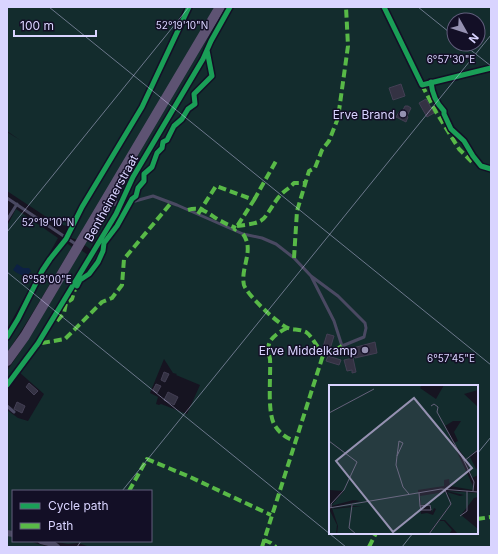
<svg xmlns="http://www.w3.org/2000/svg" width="498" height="554" viewBox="0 0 498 554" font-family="Inter,sans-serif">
	<rect width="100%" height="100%" fill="#161421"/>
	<path fill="#132c2d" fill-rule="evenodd" d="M7,7H491V547H90L78,543L68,544L51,541H151V491H13V531L7,530V410L18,418L28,421L44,394L19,372L56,317L94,252L78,240L68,237L70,232L68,226L57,224L7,191V132L20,140L7,131ZM454,20H478V44H454ZM164,359L173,373L177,374L176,375L200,385L187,414L161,404L159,405L156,404L158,397L150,393ZM330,386H477V533H330Z
		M16,209L58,238L7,329V226Z
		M65,242L72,247L35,309L7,353V341L23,314L49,264Z
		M81,250L88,255L34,345L7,380V371L30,337Z
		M7,535L13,537V541H29L48,547H7Z"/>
	<path fill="#0d2144" d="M17,264L23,268H29L31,271L27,276C23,276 16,273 13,270Z"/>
	<path fill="#343243" stroke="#433f54" d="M401,84L405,96L393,100L389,88Z
		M426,99L434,113L427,117L419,103Z
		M405,106H408L411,108L407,116L408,117L406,122L396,117L399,112H402Z
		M327,334L334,336L330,349L323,347Z
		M375,342L377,353L355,358L353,348Z
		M328,356L341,360L339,365L326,361Z
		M353,358L356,372L352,373V370L347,371L344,360Z
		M164,372L169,374L165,382L161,380Z
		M29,383L38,391L34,395L26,387Z
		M156,384L161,386L157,393L153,390Z
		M168,392L178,397L174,405L164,400Z
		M17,402L25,406L22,413L14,409Z"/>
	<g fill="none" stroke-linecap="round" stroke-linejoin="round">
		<path stroke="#4a4962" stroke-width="3" d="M7,198L77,245
			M121,205L153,196L177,205L243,234L262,238L276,244L294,258L311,276L334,321L342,346L364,337L366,328L365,323L338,296L311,276
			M7,220L17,204
			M7,406L14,412"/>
		<path stroke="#4a4962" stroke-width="6" d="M384,7L422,85L491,68
			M105,200L121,205
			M7,533L13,534
			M41,541L53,544L57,547"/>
		<path stroke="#5e5373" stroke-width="10" d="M7,361L25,336L220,7"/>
		<path stroke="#58b947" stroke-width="4" stroke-dasharray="8 4" stroke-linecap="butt" d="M422,85L436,112L459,149L473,163
			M254,200L276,161
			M188,210C202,205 209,215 221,221C226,224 231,226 236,228
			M198,214L216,186L254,200L234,231
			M237,226C269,222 261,221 278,198C283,191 289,189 294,183H305
			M243,234C255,250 240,268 244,285C247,295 278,324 288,328C293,330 300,329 306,332C314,338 315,347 324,352
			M294,258L297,211L309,171L315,168L322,150L329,141L338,118L348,46L346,7
			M57,321L64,313L66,303L72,299L75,289
			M287,328C281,331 271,337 269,344C267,348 269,354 270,359C271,375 267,410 274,424C279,433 286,438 295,441
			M42,343L65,339L102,302L112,298L122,285L124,259L171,203
			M129,491L147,459L190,477L271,515
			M477,519L491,517
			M264,540L271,543L276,547
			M262,547L324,352L334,351L342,346
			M369,547L376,533"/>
		<g stroke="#130f26" stroke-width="8">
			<path id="cycleway" d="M384,7L422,85L491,68
				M431,82C432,93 437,104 444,111V114L451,129L464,141L473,156L481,166L491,169
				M77,286L80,280L89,274L98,262L103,251L104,243L117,226L132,199L136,196L138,188L144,181V174L152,167L157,153L162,148L163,142L167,140L174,126L182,119L188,109L195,104L194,94L212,76L207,50
				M7,337L18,319L42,271L50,259L66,239L82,207L142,107L189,7
				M37,345L116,214L133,177L203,59L211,41L230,7
				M7,385L39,342"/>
		</g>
		<use href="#cycleway" stroke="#1a9f57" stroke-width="5"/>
	</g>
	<path fill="none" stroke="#d9d4ff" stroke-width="1" stroke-opacity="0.45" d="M49,7L491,365M418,7L454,36M463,44L491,66M7,232L189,7M7,272L346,547M477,454L491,437M122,491L491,35M77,547L81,541M402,547L413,533"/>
	<g fill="#9591b1" stroke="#130f26" stroke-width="1.5">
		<circle cx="403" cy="114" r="4"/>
		<circle cx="365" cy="350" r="4"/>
	</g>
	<g text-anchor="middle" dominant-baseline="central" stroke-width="3" stroke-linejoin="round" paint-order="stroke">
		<g font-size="12" fill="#d9d4ff" stroke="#130f26" text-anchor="end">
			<text x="395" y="114">Erve Brand</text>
			<text x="357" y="350">Erve Middelkamp</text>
		</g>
		<g font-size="12" fill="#d9d4ff" stroke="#130f26">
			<text transform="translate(111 198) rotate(-61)">Bentheimerstraat</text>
		</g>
	</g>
	<g transform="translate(329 385)">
		<rect width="149" height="149" fill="#161421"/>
		<path d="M0,0H93L91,3L107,14L115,0H149V5L135,9L149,22V64L137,74L141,72L147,84L149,83V90L143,93L137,74L125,58L129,56L125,47L132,36H124L116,41L113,35L144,101V105L121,101L120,94L115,95V101L89,105L92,129L98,128L104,130L107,124L105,123L103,127L101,119L92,120L91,111L116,107L122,115L121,120L99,149H8L9,141L3,123L22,118V121L5,123L4,124L33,121H23V118L32,116L24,115L32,113L2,121L15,106L0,105ZM118,106L149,108V112L145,113L132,130L149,144V149H129L116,135H110L122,120V114L118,107L131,111L135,110ZM0,124L8,140L7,149H0ZM110,136H115L123,145L120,149H100Z" fill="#132c2d"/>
		<path fill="none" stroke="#64617a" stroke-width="1" d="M102,21L105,19L109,22L108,27L135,76L145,97L144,106M0,28L45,4M0,56L28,77L15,105L2,119V123M68,71L70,56L74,58L68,71L67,80L74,102L80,109M135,76L149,65M90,108L91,121L92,125H102L101,120L91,121M23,120L20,143L27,149M0,123L112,104L149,107M131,131L138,126V106M100,149L122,119L116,105"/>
		<path fill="#9591b1" fill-opacity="0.15" stroke="#9591b1" stroke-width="2" d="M85,13L143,83L64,147L7,76Z"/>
		<rect width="149" height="149" fill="none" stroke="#d9d4ff" stroke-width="2"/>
	</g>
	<g font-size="10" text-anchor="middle" fill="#d9d4ff" stroke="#130f26" stroke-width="3" stroke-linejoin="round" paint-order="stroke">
		<text x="182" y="29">52°19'10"N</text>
		<text x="451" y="63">6°57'30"E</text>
		<text x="48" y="226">52°19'10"N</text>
		<text x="47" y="283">6°58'00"E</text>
		<text x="451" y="362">6°57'45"E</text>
	</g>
	<rect width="498" height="554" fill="none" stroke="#d9d4ff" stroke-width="16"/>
	<rect x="12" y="490" width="140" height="52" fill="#130f26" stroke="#625e7d"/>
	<rect x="20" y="503" width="20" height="6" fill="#1a9f57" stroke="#625e7d"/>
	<text x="48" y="510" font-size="12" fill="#d9d4ff">Cycle path</text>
	<rect x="20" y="523" width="20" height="6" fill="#58b947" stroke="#625e7d"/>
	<text x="48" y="530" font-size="12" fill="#d9d4ff">Path</text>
	<g transform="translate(466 32) rotate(129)"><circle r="19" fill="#130f26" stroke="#625e7d"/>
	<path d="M0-3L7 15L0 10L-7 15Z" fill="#9591b1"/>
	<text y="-6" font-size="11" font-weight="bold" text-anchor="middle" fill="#d9d4ff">N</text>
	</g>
	<path d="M14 30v6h82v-6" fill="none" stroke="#d9d4ff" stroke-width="2"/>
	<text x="20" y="30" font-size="12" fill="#d9d4ff" stroke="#130f26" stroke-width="3" paint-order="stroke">100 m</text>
</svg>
